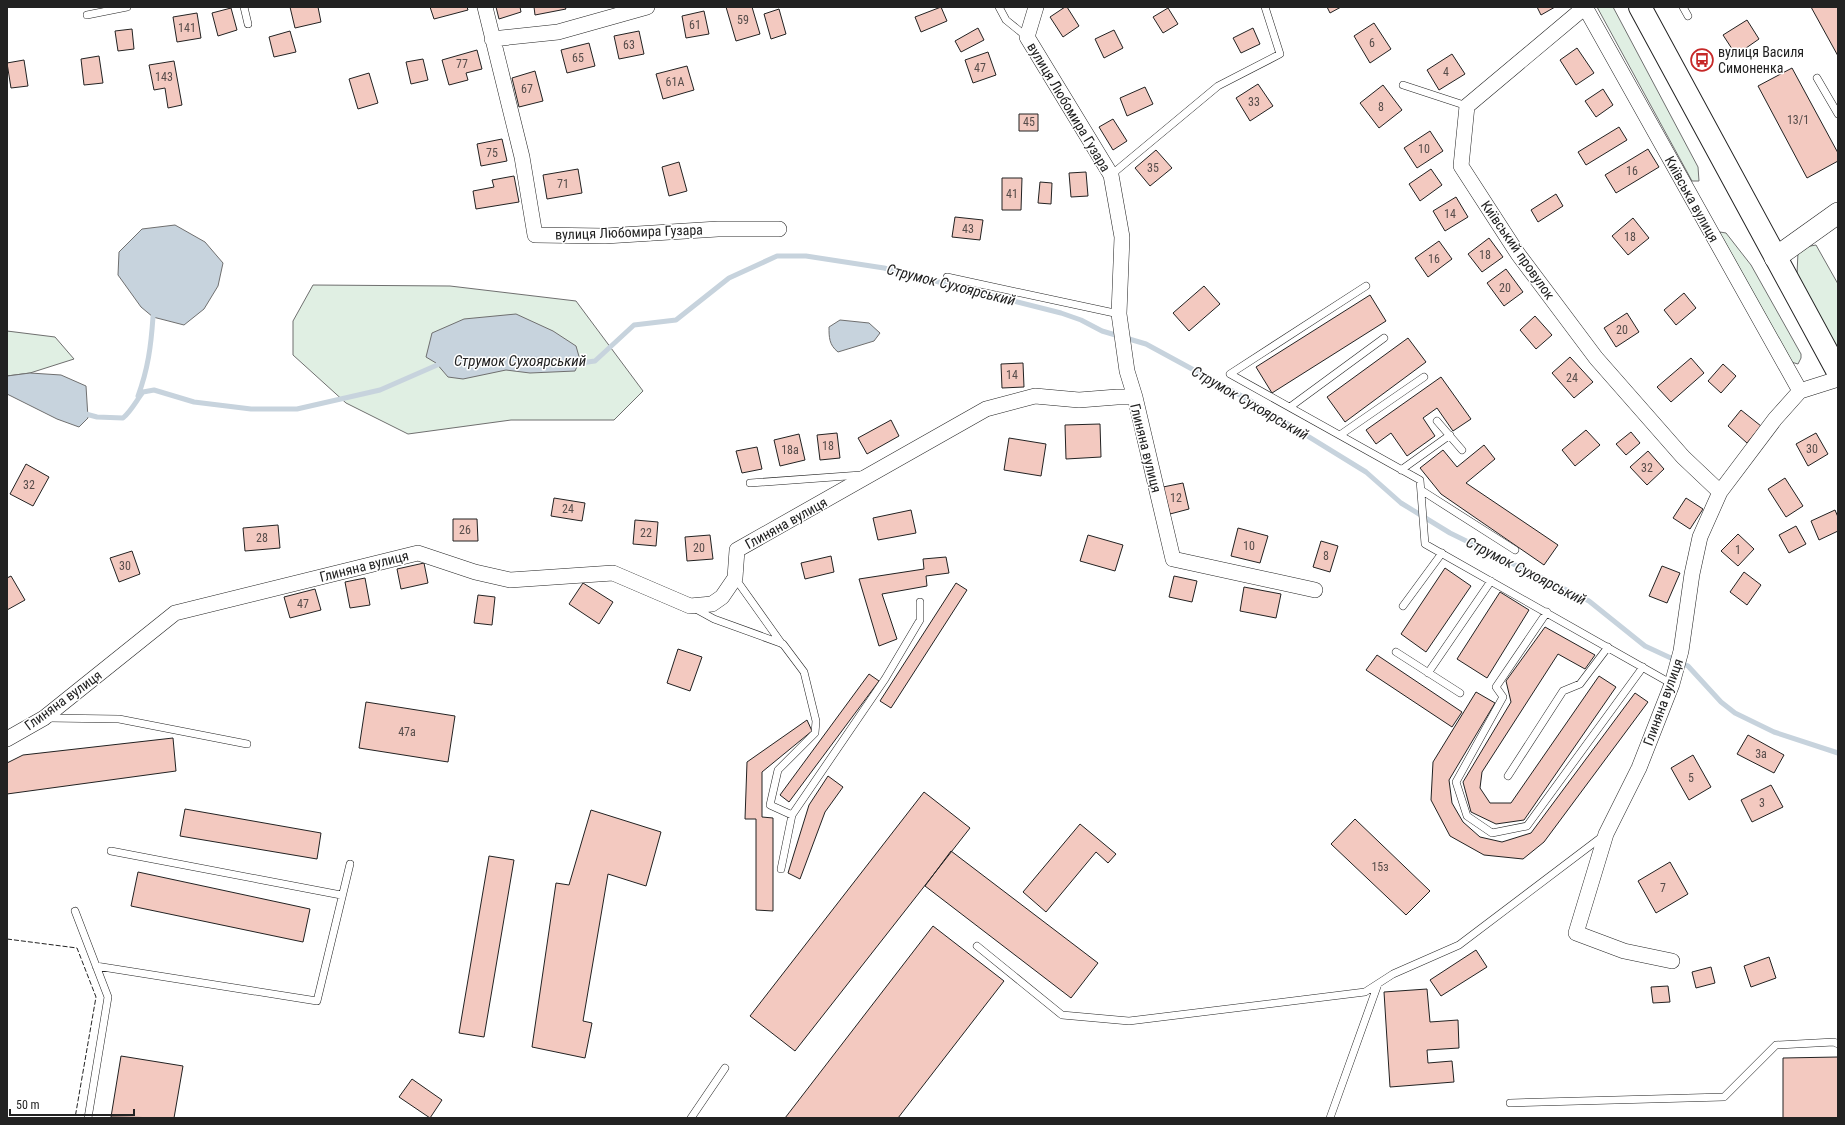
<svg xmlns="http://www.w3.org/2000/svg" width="1845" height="1125" viewBox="0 0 1845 1125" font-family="'Roboto Condensed',sans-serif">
	<rect width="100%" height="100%" fill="#fff"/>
	<path fill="#e0efe3" stroke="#6f6f6f" d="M1597,7H1613L1698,167L1699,181H1692Z
		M1720,232L1726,233L1751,265L1801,354V358L1798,364L1791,362L1719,236Z
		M1816,245L1838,284V350L1797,274L1798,252L1805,247Z
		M313,285L450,286L576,301L643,391L614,420H511L408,434L346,403L293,355V321Z
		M7,331L55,337L74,359L30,373L7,376Z"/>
	<path fill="#c7d3dd" stroke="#6f6f6f" d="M175,225L205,242L223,263L218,286L204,309L184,325L153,317L141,307L118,275L119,252L142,229Z
		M516,314L553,331L576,346L580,360L575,371L530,373L506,370L463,379L448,377L436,363L426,357L432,333L464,319Z
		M840,320L869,323L880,333L874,341L838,352C829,345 829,337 829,327Z
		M30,373L61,375L86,386L88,418L79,427L57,419L7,394V376Z"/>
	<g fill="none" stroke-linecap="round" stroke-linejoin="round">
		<path stroke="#c7d3dd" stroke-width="5" d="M573,364L595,361L634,325L676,320L729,278L777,256H806L884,268L1061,313L1081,320L1102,331L1146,344L1249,400L1366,472L1401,503L1450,533L1589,601L1645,646L1688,666L1721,702L1735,713L1774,732L1838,753
			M138,396C148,369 151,346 153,317
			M82,413L97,417L123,418C132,410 136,401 143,392L154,390L194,402L251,409H297L380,390L444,362"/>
	</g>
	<path fill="#f3c9c0" stroke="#222" d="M290,7H318L321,22L295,28Z
		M430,7H467L468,10L434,19Z
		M496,7H520L521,12L499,19Z
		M534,7H565L566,9L535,15Z
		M726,7H752L760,34L736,41Z
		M941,7L947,21L921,32L915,17Z
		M1065,7H1067L1079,26L1063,37L1050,17Z
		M1327,7H1341L1330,13Z
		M1537,7H1555L1541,15Z
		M1811,7H1838V56Z
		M231,8L237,30L218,36L212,13Z
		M1168,8L1178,24L1163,33L1153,17Z
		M779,9L786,34L771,39L764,14Z
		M704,11L709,34L686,38L682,16Z
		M197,13L201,38L177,42L173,17Z
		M1747,20L1759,39L1736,55L1723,35Z
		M1374,23L1391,49L1370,63L1354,36Z
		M978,28L984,40L961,52L955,41Z
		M1253,28L1260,44L1241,53L1233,38Z
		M132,29L134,49L118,51L115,31Z
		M1114,30L1123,48L1104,58L1095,39Z
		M290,31L296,52L274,57L269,37Z
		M639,31L644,54L619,59L614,36Z
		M589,43L595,66L567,73L561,50Z
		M1577,48L1594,73L1576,85L1560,60Z
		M477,50L482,69L466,73L468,80L449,85L442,60Z
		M988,52L996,75L973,83L965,60Z
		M1452,54L1465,74L1439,90L1427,70Z
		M99,56L103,83L84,85L81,59Z
		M423,59L428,80L411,84L406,62Z
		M24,60L28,86L11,88L7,63Z
		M174,61L182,105L168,108L165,88L154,90L149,65Z
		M687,66L694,90L663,99L656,74Z
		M1792,68L1838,153V161L1807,178L1758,86Z
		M535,71L543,101L519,107L512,78Z
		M369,73L378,103L358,109L349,79Z
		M1258,84L1273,106L1250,121L1236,98Z
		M1383,85L1402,110L1379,128L1360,103Z
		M1145,87L1153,104L1127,116L1120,98Z
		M1603,89L1613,105L1596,117L1585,101Z
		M1019,114H1038V131H1019Z
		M1113,119L1127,141L1113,150L1099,127Z
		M1619,127L1627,140L1586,165L1578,152Z
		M1430,131L1443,151L1417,168L1404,148Z
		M502,139L507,161L481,166L477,144Z
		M1648,149L1659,167L1616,193L1605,175Z
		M1156,150L1172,168L1150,186L1135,168Z
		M679,162L687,191L669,196L662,167Z
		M578,169L582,193L547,199L543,175Z
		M1431,169L1442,185L1420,201L1409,184Z
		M1086,172L1088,196L1071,197L1069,173Z
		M514,176L519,202L476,209L473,191L494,187L492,180Z
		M1002,178H1022L1021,210H1002Z
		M1040,182L1052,183L1051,204L1038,203Z
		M1556,194L1563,206L1538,222L1531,210Z
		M1456,197L1468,217L1445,231L1433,211Z
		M955,217L983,220L980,240L952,237Z
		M1633,218L1649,238L1628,255L1612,236Z
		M1489,238L1503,257L1482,272L1468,254Z
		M1439,241L1452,259L1428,277L1415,258Z
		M1506,269L1523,292L1504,306L1487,283Z
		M1204,286L1220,304L1189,331L1173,313Z
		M1684,293L1696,308L1676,325L1664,310Z
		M1370,295L1386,321L1272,393L1256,367Z
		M1627,313L1639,332L1616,347L1604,328Z
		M1535,316L1552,335L1536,349L1520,330Z
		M1408,338L1426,362L1345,422L1327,397Z
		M1570,357L1593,382L1574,398L1552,373Z
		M1691,358L1704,373L1671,402L1657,387Z
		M1023,363L1024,387L1002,388L1001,364Z
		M1723,364L1736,376L1721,393L1708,381Z
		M1441,377L1471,419L1453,431L1437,408L1423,418L1435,436L1407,456L1391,433L1376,444L1366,430Z
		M1741,410L1761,426L1747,443L1728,426Z
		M891,420L899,436L867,454L858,438Z
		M1100,424L1101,457L1066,459L1065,425Z
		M1586,430L1600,445L1575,466L1562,450Z
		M1631,432L1640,443L1626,455L1616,444Z
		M837,433L840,458L820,460L817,435Z
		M1816,433L1828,454L1808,466L1796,444Z
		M799,434L805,460L780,466L774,440Z
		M1009,438L1046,444L1041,476L1004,470Z
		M1484,445L1495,459L1466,483L1558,545L1544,565L1441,494L1420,468L1443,450L1457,467Z
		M757,447L762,469L742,473L736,451Z
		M1648,451L1664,469L1647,485L1630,467Z
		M26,464L49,477L33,506L10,494Z
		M1785,478L1803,506L1786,517L1768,489Z
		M1183,483L1189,509L1170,514L1163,487Z
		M554,498L585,503L582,521L551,516Z
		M1686,498L1703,509L1690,529L1673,518Z
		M911,510L916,533L878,540L873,518Z
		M1835,510L1838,517V531L1819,540L1811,521Z
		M453,519H477L478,541H453Z
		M635,520L658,522L656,546L633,544Z
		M278,525L280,548L245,551L243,528Z
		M1796,526L1806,544L1789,553L1779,535Z
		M1238,528L1268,536L1260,563L1231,556Z
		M1738,534L1754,549L1738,566L1721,551Z
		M710,535L713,559L687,561L685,537Z
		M1088,535L1123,545L1115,571L1080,561Z
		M1321,541L1338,546L1330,572L1313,567Z
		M132,551L140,574L119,582L110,558Z
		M831,556L834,572L805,579L801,563Z
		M946,557L949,573L926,576L927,586L882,594L897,639L879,646L859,579L924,569L923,559Z
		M424,563L428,583L401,589L397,569Z
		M1662,566L1680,573L1667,603L1649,596Z
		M1445,568L1471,586L1426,652L1401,634Z
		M1744,572L1761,585L1747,605L1730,592Z
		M11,576L25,600L7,610V578Z
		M1174,576L1197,581L1192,602L1169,597Z
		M365,578L370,605L350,608L345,582Z
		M583,583L613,602L599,624L569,604Z
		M956,583L967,590L891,708L880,701Z
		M1244,587L1281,594L1276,618L1240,611Z
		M315,589L321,610L290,618L284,597Z
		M1500,592L1529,610L1487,678L1457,659Z
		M478,595L495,597L492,625L474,623Z
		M1545,627L1595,655L1585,669L1558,654L1482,772L1480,788L1490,803H1511L1599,676L1616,687L1524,820L1496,824L1471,812L1463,782L1511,702L1506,681Z
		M678,649L702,657L690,691L667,683Z
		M1377,655L1462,712L1452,727L1366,670Z
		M869,674L879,681L789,802L780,795Z
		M1476,692L1495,703L1449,780L1452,803L1463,822L1480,837L1502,842L1531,833L1635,693L1648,702L1544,842L1523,859L1484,855L1450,836L1431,800L1433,762Z
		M366,702L455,716L448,762L359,748Z
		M807,720L812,731L762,772V817L773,818V911L756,910V819H745L747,762Z
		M1748,735L1784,755L1774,773L1737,754Z
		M173,738L176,771L7,794V763L23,755Z
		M1693,755L1711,787L1689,800L1671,768Z
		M828,776L843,787L825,812L800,879L788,873L809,805Z
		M1771,785L1783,807L1752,822L1741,800Z
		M924,792L970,828L795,1051L750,1016Z
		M185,809L321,833L317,859L180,836Z
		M591,810L661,832L646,886L608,874L583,1021L592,1023L585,1058L532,1047L556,883L569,885Z
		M1355,819L1430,891L1406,915L1331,844Z
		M1080,824L1116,854L1108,863L1096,852L1046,912L1023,892Z
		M951,851L1098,963L1071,998L925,886Z
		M489,856L514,860L484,1037L459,1033Z
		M1670,862L1688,894L1656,913L1638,881Z
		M138,872L310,909L303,942L131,906Z
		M933,926L1004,981L898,1118H785Z
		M1476,950L1487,967L1441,996L1430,980Z
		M1769,957L1776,978L1751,987L1744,966Z
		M1711,967L1715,983L1696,988L1692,972Z
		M1668,986L1670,1002L1653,1003L1651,987Z
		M1427,989L1430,1022L1458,1020L1459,1048L1427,1050L1428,1063L1452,1061L1454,1082L1390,1087L1384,992Z
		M121,1056L183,1066L174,1118L111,1117Z
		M1838,1057V1118H1783V1058Z
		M412,1079L442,1100L430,1118L399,1097Z"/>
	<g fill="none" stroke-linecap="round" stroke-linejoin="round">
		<g stroke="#222" stroke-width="8">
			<path id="lane" d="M244,7L248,24
				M999,7L1006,20L1027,37
				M1683,7L1688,16
				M87,15L127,7
				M1817,78L1838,114
				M1403,85L1467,106
				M1111,175L1218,86L1280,54L1265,7
				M947,277L1119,314
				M1366,286L1230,374L1420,480L1425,544L1672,684
				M1290,407L1384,338
				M1437,421L1462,450
				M1340,435L1424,377
				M1401,470L1450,435
				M750,483L861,475
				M1421,490L1515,550
				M735,578L782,644
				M1403,606L1442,553
				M694,608L714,619L783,644L804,672L816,721L815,733L778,770L770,805L792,815
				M1547,612L1496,687L1503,697L1456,782L1467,816L1492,833L1527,826L1643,667
				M1396,652L1460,693
				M1428,673L1491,581
				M48,718L119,719L247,744
				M1508,776L1563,691L1580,684L1608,647
				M111,851L341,895
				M781,869L792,815L885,679L920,620V602
				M75,911L108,997L88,1118
				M977,946L1062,1015L1129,1021L1365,992L1393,974L1459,945L1603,836
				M96,966L317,1001L350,864
				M1510,1103L1724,1097L1776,1045L1834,1042L1838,1044
				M691,1118L725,1068
				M1330,1118L1378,984"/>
		</g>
		<g stroke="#222" stroke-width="16">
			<path id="street" d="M485,7L522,157L535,235L605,236L718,229H779
				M1036,7L1027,37L1111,175L1122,237L1119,314L1127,371L1135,397
				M1585,7L1467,106L1461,166L1518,254L1596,358L1683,457L1720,492
				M1585,7L1800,391
				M492,39L558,32L647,7
				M1800,391L1838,379
				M7,739L44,718L175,613L418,553L475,572L510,580L613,573L690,606L712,604L722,597L735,578L737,550L986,409L1035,396L1079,400L1117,397H1135L1173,559L1315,590
				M1672,961L1624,951L1576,933L1606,834L1639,768L1672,684L1681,651L1692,574L1700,537L1720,492L1775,419L1800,391"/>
		</g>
		<g stroke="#222" stroke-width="22">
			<path id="secondary" d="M1775,258L1838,213"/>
		</g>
		<g stroke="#222" stroke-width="24">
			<path id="primary" d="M1640,7L1838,372"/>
		</g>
		<use href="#lane" stroke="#fff" stroke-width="7"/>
		<use href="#street" stroke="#fff" stroke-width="15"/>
		<use href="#secondary" stroke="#fff" stroke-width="21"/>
		<use href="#primary" stroke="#fff" stroke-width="22"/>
		<path stroke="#222" stroke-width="1" stroke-dasharray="5 2" stroke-linecap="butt" d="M7,939L77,948L96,997L75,1118"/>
	</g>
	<defs>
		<g id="bus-ring" transform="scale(1.15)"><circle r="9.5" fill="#fff" stroke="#c62828" stroke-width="1.5"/><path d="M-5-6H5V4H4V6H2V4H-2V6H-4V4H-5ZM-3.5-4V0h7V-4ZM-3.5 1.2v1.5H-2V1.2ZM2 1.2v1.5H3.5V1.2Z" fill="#c62828"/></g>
	</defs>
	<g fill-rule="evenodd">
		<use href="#bus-ring" x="1702" y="60"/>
	</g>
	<g text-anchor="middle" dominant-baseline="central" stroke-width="3" stroke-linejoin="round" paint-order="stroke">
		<g font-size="12" fill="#564c4a">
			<text x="743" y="20">59</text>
			<text x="695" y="25">61</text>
			<text x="187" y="28">141</text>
			<text x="1372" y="43">6</text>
			<text x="629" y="45">63</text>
			<text x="578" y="58">65</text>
			<text x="462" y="64">77</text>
			<text x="980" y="68">47</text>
			<text x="1446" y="72">4</text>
			<text x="164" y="77">143</text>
			<text x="675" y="82">61А</text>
			<text x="527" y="89">67</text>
			<text x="1254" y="102">33</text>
			<text x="1381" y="107">8</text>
			<text x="1798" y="120">13/1</text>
			<text x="1029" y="122">45</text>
			<text x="1424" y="149">10</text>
			<text x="492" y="153">75</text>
			<text x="1153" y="168">35</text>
			<text x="1632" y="171">16</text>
			<text x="563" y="184">71</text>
			<text x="1012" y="194">41</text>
			<text x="1450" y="214">14</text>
			<text x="968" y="229">43</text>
			<text x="1630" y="237">18</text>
			<text x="1485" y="255">18</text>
			<text x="1434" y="259">16</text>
			<text x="1505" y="288">20</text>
			<text x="1622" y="330">20</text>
			<text x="1012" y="375">14</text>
			<text x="1572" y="378">24</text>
			<text x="828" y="446">18</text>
			<text x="1812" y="449">30</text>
			<text x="790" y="450">18а</text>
			<text x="1647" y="468">32</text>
			<text x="29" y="485">32</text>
			<text x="1176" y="498">12</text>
			<text x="568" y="509">24</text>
			<text x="465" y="530">26</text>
			<text x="646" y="533">22</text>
			<text x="262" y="538">28</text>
			<text x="1249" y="546">10</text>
			<text x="699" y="548">20</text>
			<text x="1738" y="550">1</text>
			<text x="1326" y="556">8</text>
			<text x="125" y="566">30</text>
			<text x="303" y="604">47</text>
			<text x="407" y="732">47а</text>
			<text x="1761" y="754">3а</text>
			<text x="1691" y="778">5</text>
			<text x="1762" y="803">3</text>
			<text x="1380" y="867">15з</text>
			<text x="1663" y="888">7</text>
		</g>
		<g font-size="14" fill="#222" stroke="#fff" text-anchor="start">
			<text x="1718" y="52">вулиця Василя<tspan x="1718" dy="16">Симоненка</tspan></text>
		</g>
		<g font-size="14" fill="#222" stroke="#fff">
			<text transform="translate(1069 107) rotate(59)">вулиця Любомира Гузара</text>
			<text transform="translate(1692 199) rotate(61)">Київська вулиця</text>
			<text transform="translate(629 232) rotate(-2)">вулиця Любомира Гузара</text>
			<text transform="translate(1518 250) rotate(55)">Київський провулок</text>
			<text transform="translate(1146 448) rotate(76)">Глиняна вулиця</text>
			<text transform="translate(786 523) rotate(-29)">Глиняна вулиця</text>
			<text transform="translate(364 566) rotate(-14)">Глиняна вулиця</text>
			<text transform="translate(63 700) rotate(-36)">Глиняна вулиця</text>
			<text transform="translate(1663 702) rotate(-70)">Глиняна вулиця</text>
		</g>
		<g font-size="15" font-style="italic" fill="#222" stroke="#fff">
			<text transform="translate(951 285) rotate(14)">Струмок Сухоярський</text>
			<text x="520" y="361">Струмок Сухоярський</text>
			<text transform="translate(1250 403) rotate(30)">Струмок Сухоярський</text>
			<text transform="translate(1526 571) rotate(27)">Струмок Сухоярський</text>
		</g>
	</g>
	<rect width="1845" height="1125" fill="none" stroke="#222222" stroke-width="16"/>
	<path d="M10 1109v6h124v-6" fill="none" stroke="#222222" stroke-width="2"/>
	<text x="16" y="1109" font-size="12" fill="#222222" stroke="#ffffff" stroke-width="3" paint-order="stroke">50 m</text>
</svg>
